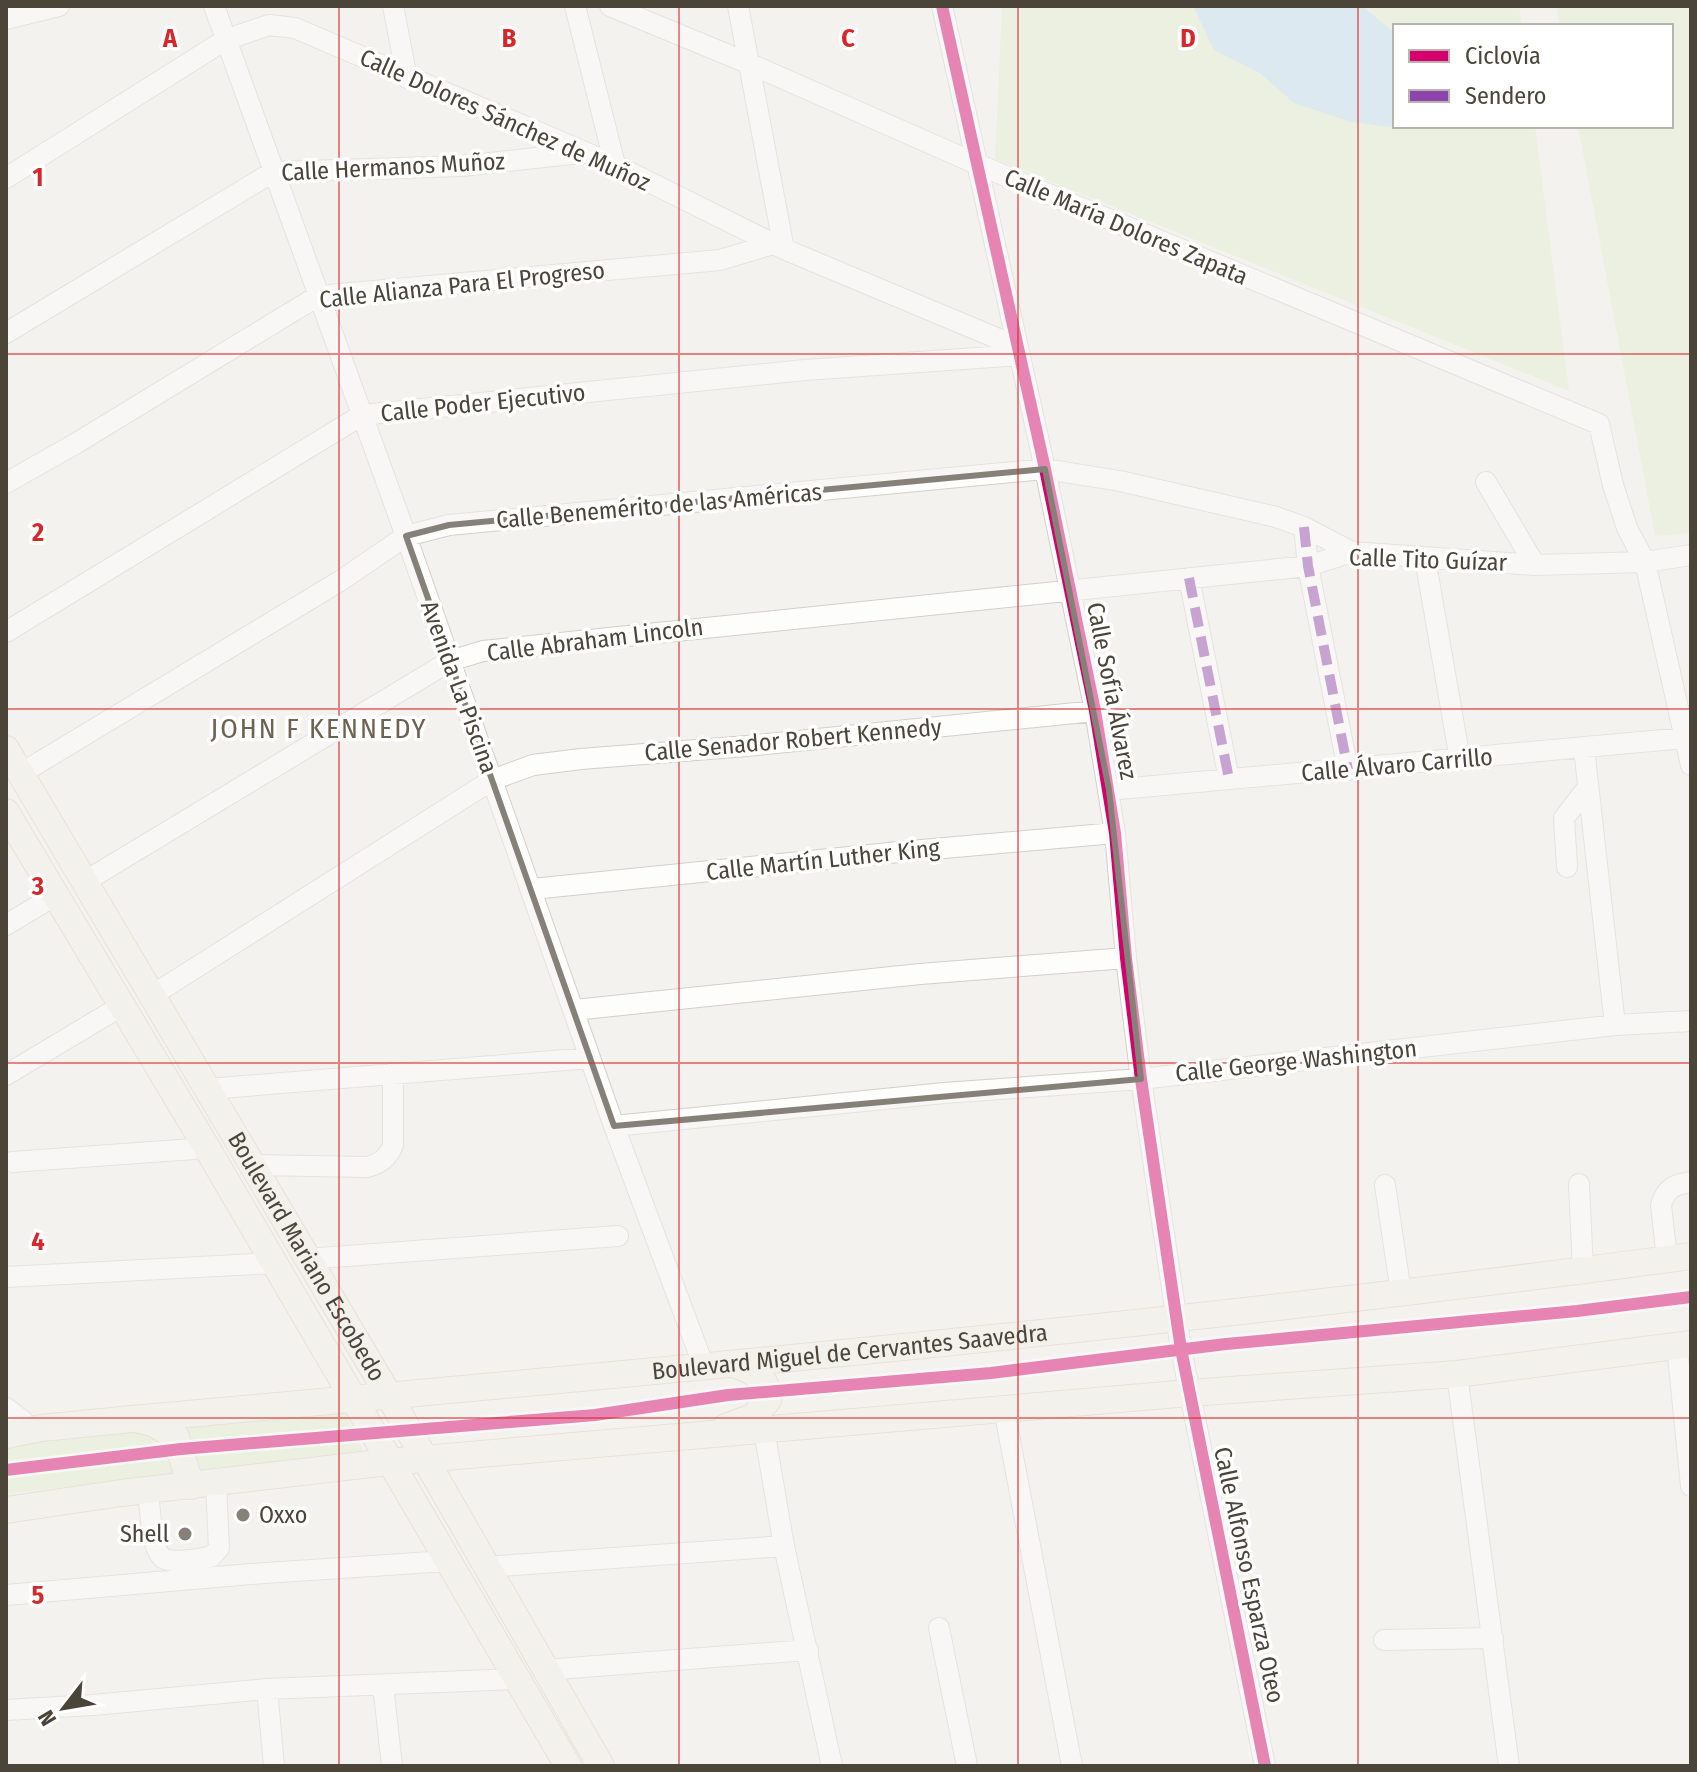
<svg xmlns="http://www.w3.org/2000/svg" width="1697" height="1772" viewBox="0 0 1697 1772" font-family="'Fira Sans Condensed',sans-serif">
	<rect width="100%" height="100%" fill="#f4f2ee"/>
	<path fill="#e1eecf" d="M1002,6H1519L1522,26H1395V126H1535L1569,391L995,159Z
		M1556,6H1691V533L1655,536L1578,126H1671V26H1560Z
		M344,1410L363,1451L6,1494V1442Z"/>
	<path fill="#c0ddf1" d="M1193,6H1362L1395,33V123L1390,127L1351,122L1294,103L1260,73L1214,50Z"/>
	<g fill="none" stroke-linecap="round" stroke-linejoin="round">
		<g stroke="#d2d0cb" stroke-width="22">
			<path id="minor" d="M214,6L406,536L614,1126L704,1367
				M393,6L407,78
				M575,6L615,165
				M610,6L750,64L977,164L1599,424L1613,485L1627,528L1645,562L1691,765
				M738,6L784,249
				M942,6L1045,469L1095,711L1115,833L1126,958L1141,1079L1181,1349L1265,1766
				M6,19L59,6
				M6,178L225,40L269,25L295,28L615,165L784,249L1018,347
				M6,333L273,172L462,166L581,153
				M1486,482L1535,565
				M6,483L75,444L318,296L720,260L773,244
				M1304,527L1308,566L1348,770
				M1425,558L1460,760
				M1189,578L1229,779
				M6,632L362,415L805,370L1020,355
				M1584,748L1615,1025
				M20,774L340,581L406,536L449,525L1045,469L1120,481L1276,517L1304,527L1352,552
				M1109,790L1685,738
				M1567,867L1564,818L1588,787
				M84,882L450,661L483,651L1308,566L1352,552L1535,565L1645,562L1691,555
				M532,889L899,852L1115,833
				M6,925L56,895
				M151,996L492,780L533,765L581,759L747,746L1095,711
				M574,1010L920,974L1126,958
				M6,1075L123,1005
				M208,1089L590,1058
				M614,1126L944,1093L1141,1079L1615,1025L1691,1021
				M12,1162L207,1148
				M251,1165L367,1167C380,1164 388,1158 393,1145V1073
				M1579,1184L1583,1270
				M1385,1185L1401,1293
				M306,1259L618,1236
				M1667,1259L1661,1205C1666,1188 1675,1184 1691,1182
				M6,1277L274,1263
				M1677,1346L1691,1486
				M1457,1374L1509,1766
				M6,1408L23,1421L26,1431
				M1004,1409L1072,1766
				M764,1430L784,1546L832,1766
				M148,1491C150,1506 151,1554 165,1559C177,1564 199,1558 211,1557L219,1548L216,1484
				M485,1567L784,1546
				M6,1595L251,1574L447,1561
				M939,1628L967,1766
				M1384,1640L1493,1638
				M544,1670L808,1650
				M383,1685L392,1766
				M267,1689L274,1766
				M6,1710L93,1705L267,1689L517,1679"/>
		</g>
		<g stroke="#d6cebb" stroke-width="28">
			<g id="major">
				<path id="s1" d="M6,749L388,1394L601,1766"/>
				<path d="M6,812L207,1148L568,1766"/>
				<path d="M140,1420L153,1423L176,1437L191,1486"/>
				<path d="M726,1427L753,1417L768,1400C769,1378 753,1371 734,1364"/>
				<path id="s2" d="M6,1435L41,1428L132,1419C652,1372 1173,1326 1691,1256"/>
				<path d="M6,1510L121,1493L388,1462L1189,1393L1457,1374L1691,1344"/>
			</g>
		</g>
		<use href="#minor" stroke="#fdfdfc" stroke-width="20"/>
		<use href="#major" stroke="#f2efe6" stroke-width="26"/>
		<path stroke="#8e44ad" stroke-width="10" stroke-dasharray="20 10" stroke-linecap="butt" d="M1304,527L1308,566L1348,770
			M1189,578L1229,779"/>
		<g stroke="#fff" stroke-width="17">
			<path id="cycleway" d="M942,6L1045,469L1095,711L1115,833L1126,958L1141,1079L1181,1349L1265,1766
				M6,1470L181,1449L595,1415L728,1395L991,1373L1226,1344L1577,1311L1691,1297"/>
		</g>
		<use href="#cycleway" stroke="#d6006c" stroke-width="12"/>
	</g>
	<path d="M0 0H1697V1772H0ZM1045,469L1109,790L1141,1079L614,1126L406,536L449,525Z" fill="#f4f2ee" fill-opacity=".55" fill-rule="evenodd"/>
	<path fill="none" stroke="#868178" stroke-width="6" stroke-linejoin="round" d="M1045,469L1109,790L1141,1079L614,1126L406,536L449,525Z"/>
	<path fill="none" stroke="#d62828" stroke-width="2" stroke-opacity="0.55" d="M339,6V1766M679,6V1766M1018,6V1766M1358,6V1766M6,354H1691M6,709H1691M6,1063H1691M6,1418H1691"/>
	<g fill="#868178" stroke="#fff" stroke-width="3">
		<circle cx="243" cy="1515" r="8"/>
		<circle cx="185" cy="1534" r="8"/>
	</g>
	<g text-anchor="middle" dominant-baseline="central" stroke-width="7" stroke-linejoin="round" paint-order="stroke">
		<g font-size="24" fill="#4b4439" stroke="#fff">
			<text transform="translate(505 120) rotate(24)">Calle Dolores Sánchez de Muñoz</text>
			<text transform="translate(393 167) rotate(-3)">Calle Hermanos Muñoz</text>
			<text transform="translate(1126 227) rotate(23)">Calle María Dolores Zapata</text>
			<text transform="translate(462 285) rotate(-6)">Calle Alianza Para El Progreso</text>
			<text transform="translate(483 403) rotate(-6)">Calle Poder Ejecutivo</text>
			<text transform="translate(659 506) rotate(-5)">Calle Benemérito de las Américas</text>
			<text transform="translate(1428 560) rotate(2)">Calle Tito Guízar</text>
			<text transform="translate(595 640) rotate(-7)">Calle Abraham Lincoln</text>
			<text transform="translate(459 687) rotate(70)">Avenida La Piscina</text>
			<text transform="translate(1112 691) rotate(79)">Calle Sofía Álvarez</text>
			<text transform="translate(793 740) rotate(-5)">Calle Senador Robert Kennedy</text>
			<text transform="translate(1397 765) rotate(-5)">Calle Álvaro Carrillo</text>
			<text transform="translate(823 860) rotate(-6)">Calle Martín Luther King</text>
			<text transform="translate(1296 1061) rotate(-6)">Calle George Washington</text>
			<text stroke="none"><textPath href="#s1" startOffset="590">Boulevard Mariano Escobedo</textPath></text>
			<text stroke="none"><textPath href="#s2" startOffset="848">Boulevard Miguel de Cervantes Saavedra</textPath></text>
			<text transform="translate(1249 1575) rotate(78)">Calle Alfonso Esparza Oteo</text>
		</g>
		<g font-size="24" fill="#4b4439" stroke="#fff" text-anchor="start">
			<text x="259" y="1515">Oxxo</text>
			<text x="169" y="1534" text-anchor="end">Shell</text>
		</g>
		<g font-size="28" letter-spacing="2" fill="#6e6250" stroke="#fff">
			<text x="319" y="728">JOHN F KENNEDY</text>
		</g>
	</g>
	<g font-size="26" text-anchor="middle" font-weight="bold" fill="#d62828" stroke="#fff" stroke-width="7" stroke-linejoin="round" paint-order="stroke">
		<text x="170" y="47">A</text>
		<text x="509" y="47">B</text>
		<text x="848" y="47">C</text>
		<text x="1188" y="47">D</text>
		<text x="38" y="186">1</text>
		<text x="38" y="541">2</text>
		<text x="38" y="895">3</text>
		<text x="38" y="1250">4</text>
		<text x="38" y="1604">5</text>
	</g>
	<rect width="1697" height="1772" fill="none" stroke="#4b4439" stroke-width="16"/>
	<rect x="1393" y="24" width="280" height="104" fill="#ffffff" stroke="#b7b4b0" stroke-width="2"/>
	<rect x="1409" y="50" width="40" height="12" fill="#d6006c" stroke="#b7b4b0" stroke-width="2"/>
	<text x="1465" y="64" font-size="24" fill="#4b4439">Ciclovía</text>
	<rect x="1409" y="90" width="40" height="12" fill="#8e44ad" stroke="#b7b4b0" stroke-width="2"/>
	<text x="1465" y="104" font-size="24" fill="#4b4439">Sendero</text>
	<g transform="translate(64 1708) rotate(239)" stroke="#ffffff" stroke-width="6" paint-order="stroke">
	<path d="M0-6L14 30L0 20L-14 30Z" fill="#4b4439"/>
	<text y="-12" font-size="22" font-weight="bold" text-anchor="middle" fill="#4b4439">N</text>
	</g>
</svg>
